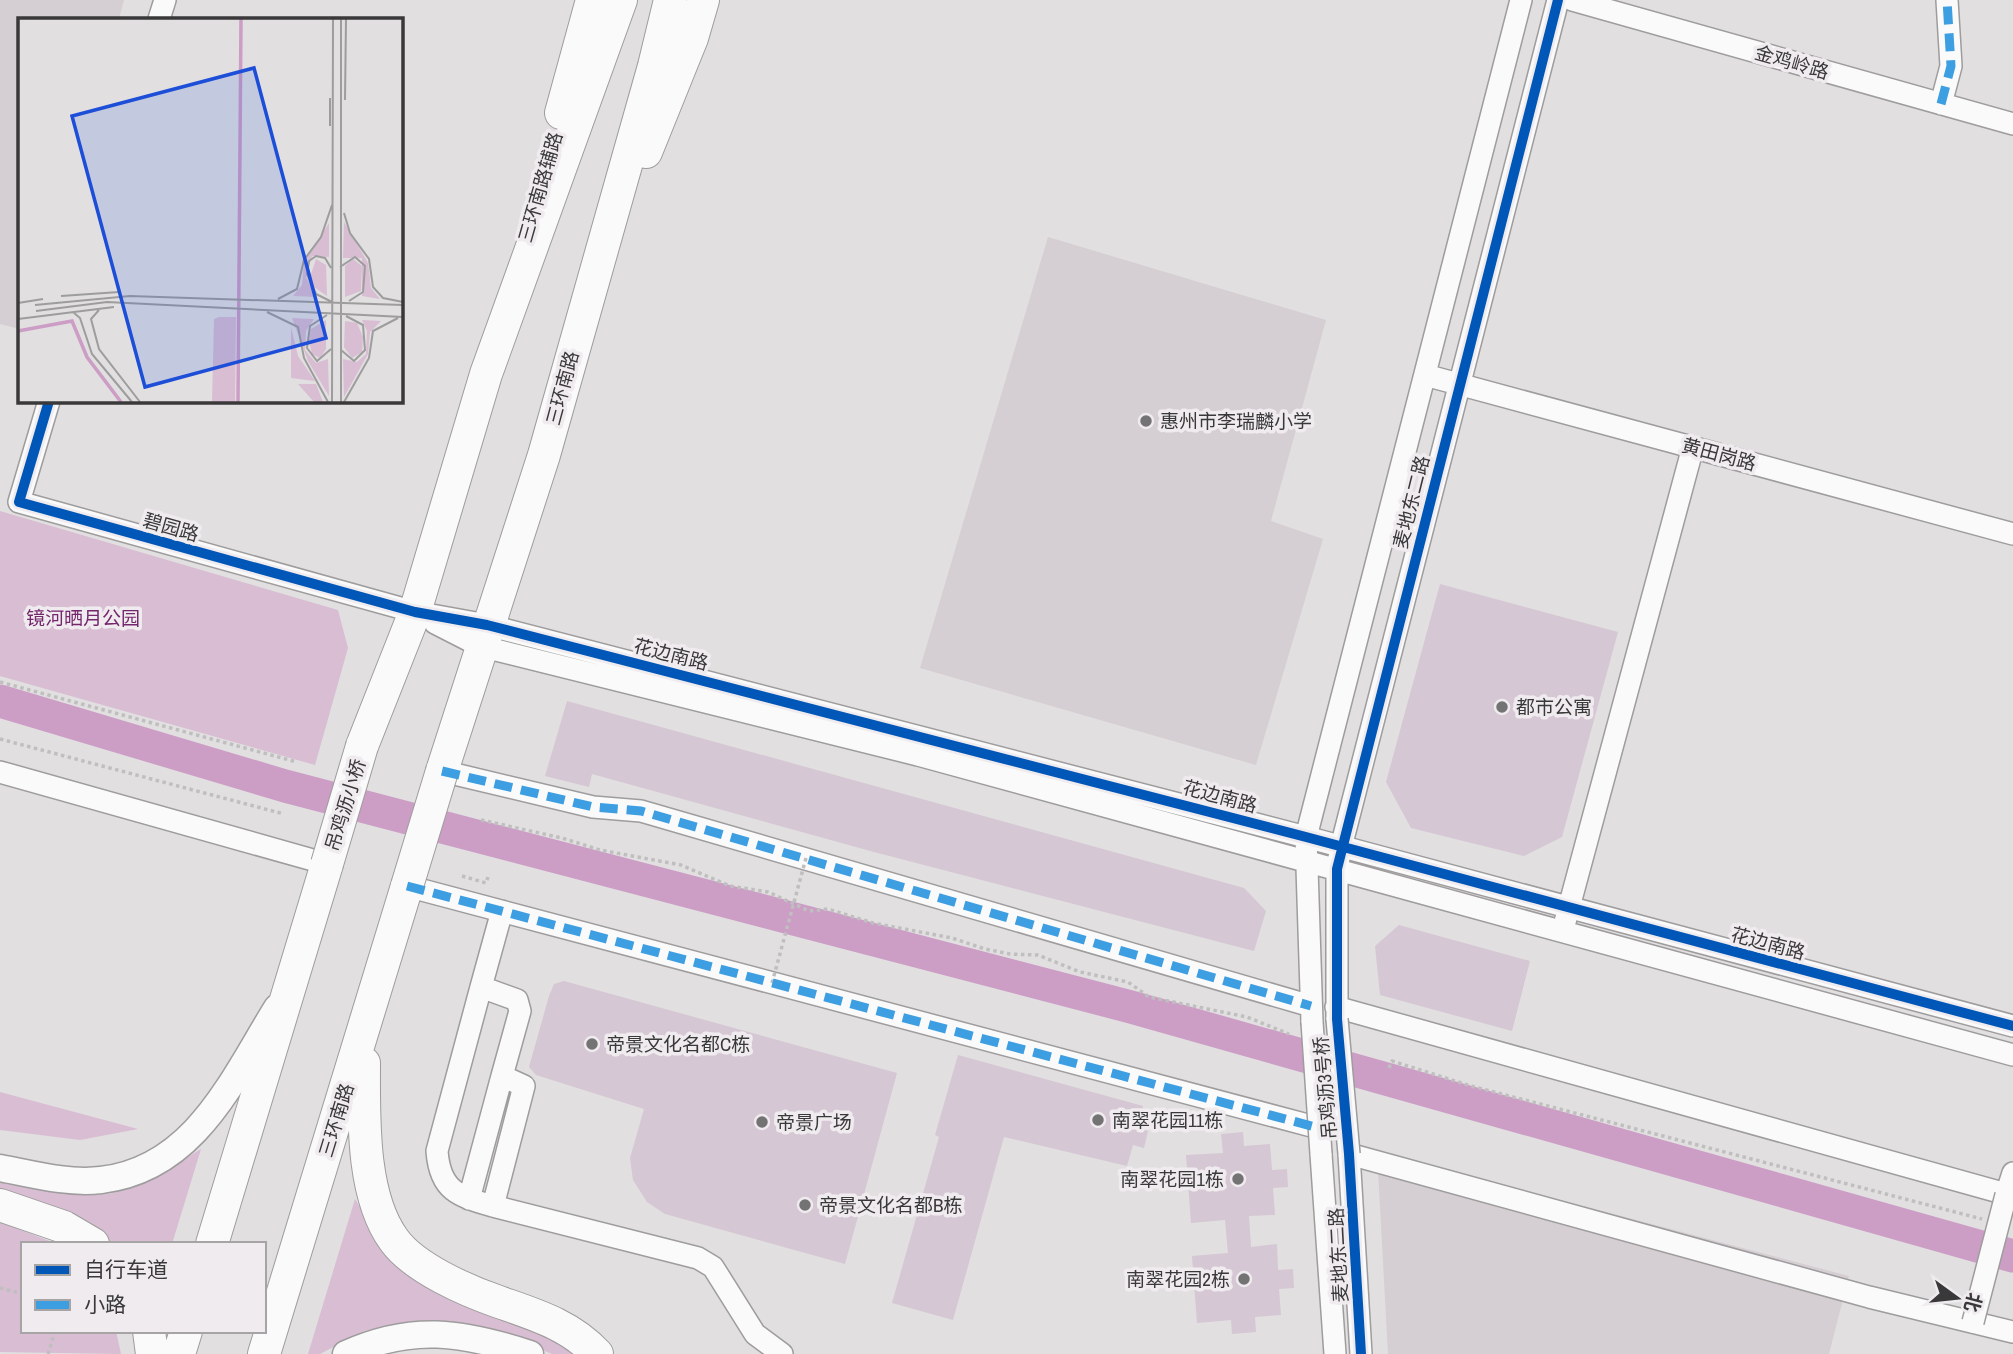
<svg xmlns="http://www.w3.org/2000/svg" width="2013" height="1354" viewBox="0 0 2013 1354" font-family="'Archivo Narrow','Noto Sans SC',sans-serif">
	<rect width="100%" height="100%" fill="#e1dfe0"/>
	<path fill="#d5ced3" d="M0,0H124L119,19H19V329L0,324Z
		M1048,237L1326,320L1271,521L1323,539L1256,765L920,668Z
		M1377,1152L1849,1276L1829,1354H1388Z"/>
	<path fill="#d8bdd3" d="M0,511L338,610L348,648L315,765L0,676Z
		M0,1092L138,1129L80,1140L0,1130Z
		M201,1149L172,1244H112L87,1224L0,1193V1180C36,1188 82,1201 118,1192C148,1184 175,1165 201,1149Z
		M355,1199L391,1256L412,1279L453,1298L566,1340L585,1354H552L519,1340L458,1324L405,1322L364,1331L320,1354H308Z
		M0,1222L57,1244H23V1331H116L121,1354L0,1352Z"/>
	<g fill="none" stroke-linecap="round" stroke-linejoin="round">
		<path stroke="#cc9dc5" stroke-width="33" d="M0,701L285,786L1131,1007L2013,1256"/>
	</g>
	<path fill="#d5c7d3" d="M1440,584L1618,632L1562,837L1524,856L1411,828L1386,782Z
		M567,701L1244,888L1266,911L1254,951L874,852L592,774L589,787L545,776Z
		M1399,925L1530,961L1512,1031L1380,995L1375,946Z
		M564,981L897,1073L845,1264L665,1214L647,1202L633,1180L630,1158L644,1109L536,1075L529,1067L549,996L554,984Z
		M958,1055L1143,1106L1137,1128L1148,1131L1144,1148L1133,1145L1127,1166L1004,1137L953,1320L892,1303L939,1137L935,1135Z
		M1243,1132L1244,1146L1270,1144L1272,1170L1287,1169L1288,1187L1273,1188L1275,1215L1249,1216L1251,1247L1277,1244L1278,1270L1293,1269L1294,1288L1279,1289L1281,1315L1255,1317L1256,1332L1232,1334L1231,1320L1197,1323L1192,1256L1228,1253L1225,1220L1191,1223L1186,1155L1223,1153L1221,1134Z"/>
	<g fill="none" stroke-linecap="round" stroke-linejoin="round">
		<g stroke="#9e9c9d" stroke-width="24">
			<path id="minor" d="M1572,0L2013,124
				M159,19L165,0
				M1941,104L1951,66L1947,0
				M1425,375L2013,534
				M49,401L19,502L415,612L487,625L1306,837L2013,1026
				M435,623L480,646L918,755L2013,1055
				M442,771L593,807L641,811L1311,1006
				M0,772L327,864
				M407,886L1319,1128
				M502,911L481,987L517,1000L520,1011L502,1076L524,1086L493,1206L698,1258L713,1267L755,1334L782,1354
				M1565,922L1693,447
				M481,987L437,1151C440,1191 458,1196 493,1206
				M1336,1007L2013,1196
				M1337,1019V869L1341,847L1558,0
				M1312,1022L1306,837L1521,0
				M1321,1154L1335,1354
				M2006,1195L2013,1173
				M469,1199L502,1076
				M1361,1354L1349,1154L1869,1297L2013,1332"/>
		</g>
		<g stroke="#9e9c9d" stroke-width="29">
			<path id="major" d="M0,1168C32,1174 68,1184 101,1180C195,1169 232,1080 277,1008
				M346,1354C412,1324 462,1332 530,1354"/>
		</g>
		<g stroke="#9e9c9d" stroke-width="34">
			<path id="highway" d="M561,113L592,0
				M646,152L692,38L703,0
				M362,746L415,612L486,374L621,0
				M442,771L544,455L654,66L670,0
				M364,1063C364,1116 361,1195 394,1240C414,1268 467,1291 499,1302C536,1315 570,1325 597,1354
				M0,1205L64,1227L93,1244
				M212,1244L327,864
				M149,1331L152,1354
				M179,1354L186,1331
				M264,1354L407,886"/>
		</g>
		<path stroke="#c0bfc0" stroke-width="3.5" stroke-dasharray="3.5 3.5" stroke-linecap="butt" d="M0,682L297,762
			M0,739L284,814
			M481,820L562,838L600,850L681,865L730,886L768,892L809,911L828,909L873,923L952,938L985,949L1010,954L1038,955L1080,972L1128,982L1149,997L1247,1017L1289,1034
			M462,876L486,883L488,877
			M1389,1068L1392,1061L1471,1086L1982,1219
			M0,1288L23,1294
			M48,1354L55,1331"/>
		<use href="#minor" stroke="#fafafa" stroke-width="21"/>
		<use href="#major" stroke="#fafafa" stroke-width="26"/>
		<use href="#highway" stroke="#fafafa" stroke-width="32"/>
		<g stroke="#9e9c9d" stroke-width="24" stroke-linecap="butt">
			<path id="minor-bridge" d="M1337,1019L1349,1154
				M1312,1022L1321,1154
				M1973,1322L2006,1195"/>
		</g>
		<g stroke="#9e9c9d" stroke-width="34" stroke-linecap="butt">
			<path id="highway-bridge" d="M327,864L362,746
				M407,886L442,771"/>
		</g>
		<path stroke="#c0bfc0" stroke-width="3.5" stroke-dasharray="3.5 3.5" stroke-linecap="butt" d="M772,983L806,858"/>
		<use href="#minor-bridge" stroke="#fafafa" stroke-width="21"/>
		<use href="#highway-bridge" stroke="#fafafa" stroke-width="32"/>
		<path stroke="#3e9ee2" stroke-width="9" stroke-dasharray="18 9" stroke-linecap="butt" d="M1941,104L1951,66L1947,0
			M442,771L593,807L641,811L1311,1006
			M407,886L1319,1128"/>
		<g stroke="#efebee" stroke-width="15">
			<path id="cycleway" d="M49,401L19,502L415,612L487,625L1306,837L2013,1026
				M1361,1354L1349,1154L1337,1019V869L1558,0"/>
		</g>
		<use href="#cycleway" stroke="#0057b8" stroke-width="10"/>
	</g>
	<g fill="#747374" stroke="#efebee" stroke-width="2.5">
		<circle cx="1146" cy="421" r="7"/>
		<circle cx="1502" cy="707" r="7"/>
		<circle cx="592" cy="1044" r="7"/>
		<circle cx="1098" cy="1120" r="7"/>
		<circle cx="762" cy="1122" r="7"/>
		<circle cx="1238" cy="1179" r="7"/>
		<circle cx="805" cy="1205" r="7"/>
		<circle cx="1244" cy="1279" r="7"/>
	</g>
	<g text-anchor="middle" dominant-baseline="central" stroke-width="7" stroke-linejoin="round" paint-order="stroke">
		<g font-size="19" fill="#3a393a" stroke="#efebee">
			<text transform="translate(1792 62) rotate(16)">金鸡岭路</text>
			<text transform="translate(540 187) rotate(-74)">三环南路辅路</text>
			<text transform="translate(562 388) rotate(-75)">三环南路</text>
			<text transform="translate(1719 454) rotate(15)">黄田岗路</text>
			<text transform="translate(1411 502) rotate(-76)">麦地东二路</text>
			<text transform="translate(171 527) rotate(16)">碧园路</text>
			<text transform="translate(671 654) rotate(14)">花边南路</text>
			<text transform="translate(1220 796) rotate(15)">花边南路</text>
			<text transform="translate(345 805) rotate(-73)">吊鸡沥小桥</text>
			<text transform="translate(1768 943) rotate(15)">花边南路</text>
			<text transform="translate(1325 1088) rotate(-95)">吊鸡沥3号桥</text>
			<text transform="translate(336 1120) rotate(-73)">三环南路</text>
			<text transform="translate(1338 1255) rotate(-93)">麦地东二路</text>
		</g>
		<g font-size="19" fill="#3a393a" stroke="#efebee" text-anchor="start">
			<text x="1160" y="421">惠州市李瑞麟小学</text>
			<text x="1516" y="707">都市公寓</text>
			<text x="606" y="1044">帝景文化名都C栋</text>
			<text x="1112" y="1120">南翠花园11栋</text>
			<text x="776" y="1122">帝景广场</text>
			<text x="1224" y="1179" text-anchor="end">南翠花园1栋</text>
			<text x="819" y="1205">帝景文化名都B栋</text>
			<text x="1230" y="1279" text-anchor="end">南翠花园2栋</text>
		</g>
		<g font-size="19" fill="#75276d" stroke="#efebee">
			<text x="83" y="618">镜河晒月公园</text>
		</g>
	</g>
	<g transform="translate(18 18)">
		<rect width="385" height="385" fill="#e1dfe0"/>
		<path d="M326,204L350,245L353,270L362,281L344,278V240H325ZM311,205V239L294,238L288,259L299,279L275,278L284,267L286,244ZM298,241L308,247L309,278L296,269L292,259ZM335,241L344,248L343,273L327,279V248ZM201,299H218L217,384H194L196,301ZM274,300L296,301L288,313L287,332L298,345L310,341L311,378L290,343ZM308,302V331L302,340L294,336L291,323L293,311ZM344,302L363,303L352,314L350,336L326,379L325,341L339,344L348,336L349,313ZM327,303L339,305L345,319L344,334L334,340L326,329ZM273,309L280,338L297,363L273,360ZM280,366H298L305,384H296Z" fill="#d8bdd3"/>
		<path fill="none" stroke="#cc9dc5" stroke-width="3.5" d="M0,313L54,303L69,339L103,384M220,384L223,1"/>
		<path fill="none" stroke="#9e9d9e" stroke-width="2" d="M323,1V384M327,82L328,1M312,108V80M326,195L332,215L351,241L355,269L365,280L385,284M322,249L337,239L347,248L345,274L331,283M313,250L307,240L298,238L291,243L289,256L298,276L314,284M43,278L101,274M260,281L279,271L286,242L303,219L314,187M0,285L25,281M17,287L112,278L385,287M81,292L73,301L81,331L122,384M18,293L89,284L385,299M55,294L62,300L74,336L114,384M249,294L280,309L286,340L310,384M309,297L292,308L289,330L299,343L313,331M0,301L96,289M323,332L336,343L347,332L345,307L328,298M314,384L315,1M326,384L351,340L355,313L380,300"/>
		<path fill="#1d4ed8" fill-opacity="0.15" stroke="#1d4ed8" stroke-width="3.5" d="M236,50L308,320L127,369L54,98Z"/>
		<rect width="385" height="385" fill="none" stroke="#3a393a" stroke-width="3.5"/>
	</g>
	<rect x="21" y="1242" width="245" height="91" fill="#efebee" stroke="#a7a4a6" stroke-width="2"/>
	<rect x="35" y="1265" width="35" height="10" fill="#0057b8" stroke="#a7a4a6" stroke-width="2"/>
	<text x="84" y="1277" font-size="21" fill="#3a393a">自行车道</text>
	<rect x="35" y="1300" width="35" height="10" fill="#3e9ee2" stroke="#a7a4a6" stroke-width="2"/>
	<text x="84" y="1312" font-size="21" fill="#3a393a">小路</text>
	<g transform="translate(1957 1298) rotate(105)" stroke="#efebee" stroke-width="5" paint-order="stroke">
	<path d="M0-5L12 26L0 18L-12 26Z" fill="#3a393a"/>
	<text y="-10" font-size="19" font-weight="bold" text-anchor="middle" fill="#3a393a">北</text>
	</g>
</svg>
